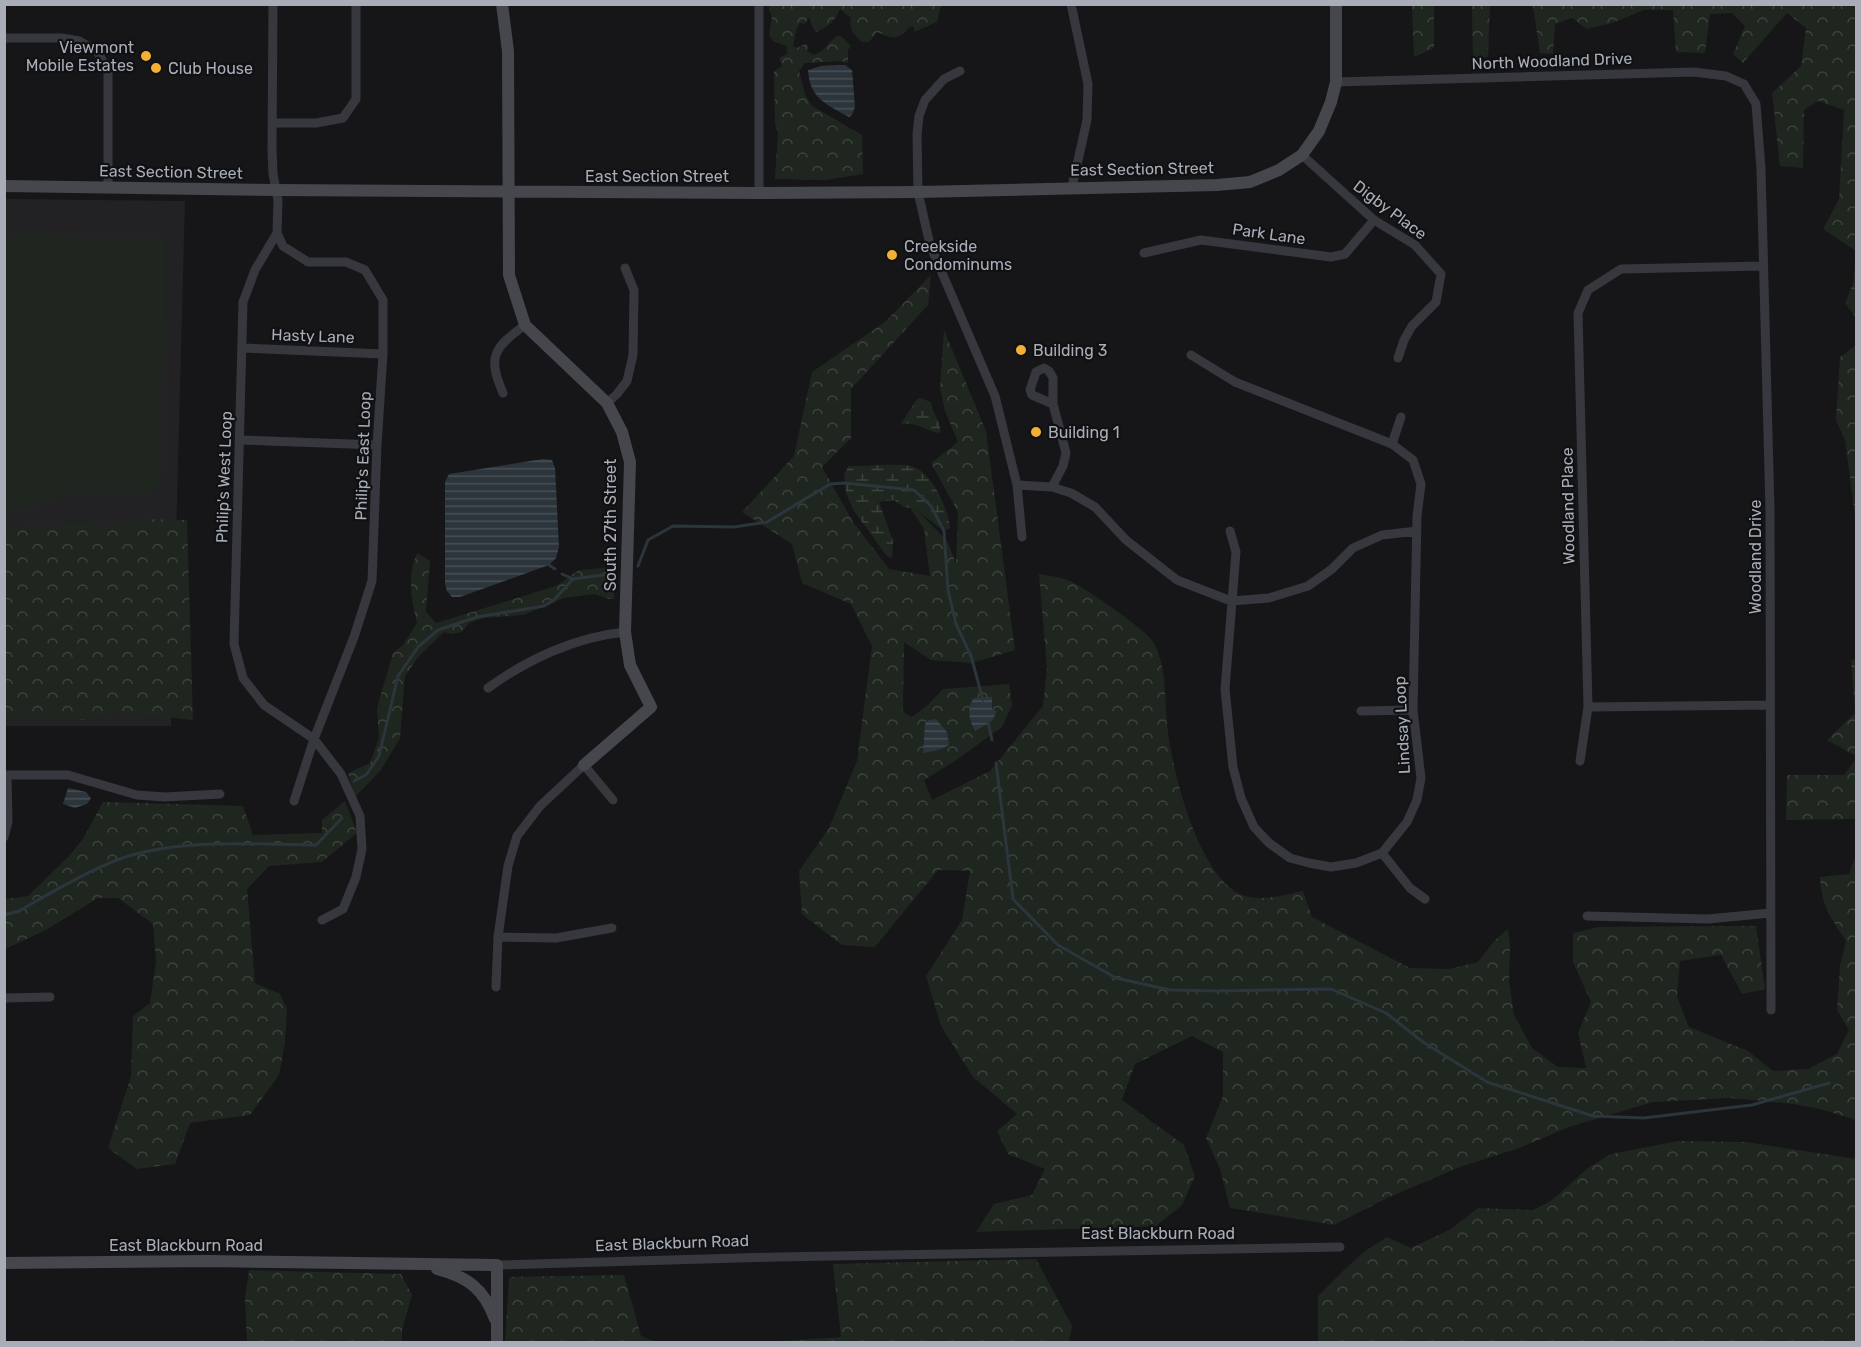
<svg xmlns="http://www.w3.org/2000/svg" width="1861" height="1347" viewBox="0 0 1861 1347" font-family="Rubik,sans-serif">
	<defs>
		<pattern id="forest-crowns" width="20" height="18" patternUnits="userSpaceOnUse" patternTransform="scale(1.5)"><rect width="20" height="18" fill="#1e261f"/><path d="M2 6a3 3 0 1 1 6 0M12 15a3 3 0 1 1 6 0" fill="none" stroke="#3c433d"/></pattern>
		<pattern id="wetland-marsh" width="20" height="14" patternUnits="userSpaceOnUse" patternTransform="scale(1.5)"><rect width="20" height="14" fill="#1e261f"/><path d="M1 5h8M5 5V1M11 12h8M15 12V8" fill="none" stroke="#3c433d"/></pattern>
		<pattern id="water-rules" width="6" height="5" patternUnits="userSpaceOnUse" patternTransform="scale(1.5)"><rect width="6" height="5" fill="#2c353c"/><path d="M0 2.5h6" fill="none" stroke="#485056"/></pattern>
	</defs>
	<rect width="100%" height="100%" fill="#161618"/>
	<path fill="#222225" d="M5,199L185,201L171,726H5Z"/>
	<path fill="#1e261f" d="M5,236L164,238L161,482L148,494H68L35,506L5,508Z"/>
	<path fill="url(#forest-crowns)" d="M769,5H941L937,22L914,32V27H910C896,41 894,39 877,32L869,42H862C855,36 848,28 851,18L840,9C835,21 828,27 816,32L812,26L809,17L805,24L800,23L797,28L793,46L797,48L805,44L808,45L807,51L814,55L823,50L836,36H841L851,46L848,50V63L841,61L805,63L799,71L805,94L812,106L862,135L863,174L826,180L775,179L778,132L775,124L774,71L782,66L779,58L788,53L786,46L773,41L769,35L772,16L769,10Z
		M1409,5H1434V48L1414,57L1412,7Z
		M1472,5H1492L1490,6L1488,57L1473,58Z
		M1529,5H1856V318L1845,303L1853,284L1856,251L1823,229L1839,199L1844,110L1818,101L1804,110L1803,168L1780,166L1772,93L1801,66L1806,28L1787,13L1743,63L1733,54L1745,26L1732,13L1710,14L1705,53L1676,52L1673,10H1644L1612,23L1587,29L1572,18L1555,24L1553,54L1540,53L1533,6Z
		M931,275L928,305L851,389V438L822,467L853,522L889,569L930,576L924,529L903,496L947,541L956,563L958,512L931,463L958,442L945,411L940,387L944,330L986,431L1015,650L972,663L931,660L904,642L903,712L912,717L929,704L943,689L1009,684L1012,705L1002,727L955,761L924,780L932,800L990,771L1043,706L1047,669L1039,574C1049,576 1061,577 1070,581C1084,587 1148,631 1154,643C1168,670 1164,702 1168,732C1173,774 1200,882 1245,896C1263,901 1285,895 1303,891L1312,917L1410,968L1449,969L1478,962L1495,940L1508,929L1510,944L1509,981L1514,1015L1532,1048L1558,1067L1586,1068L1578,1033L1591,1002L1573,962V933L1598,927L1756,926L1765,989L1742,994L1721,955L1680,961L1677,997L1689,1027L1748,1051L1773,1071L1808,1069L1837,1054L1849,1030L1837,1010L1840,966L1846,941C1830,916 1822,908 1820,877L1849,874L1856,854V1120L1820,1109L1794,1104L1731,1098L1653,1102L1569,1127L1519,1148L1457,1168L1387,1198L1334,1225L1230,1208L1220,1169L1206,1138L1223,1096V1052L1192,1036L1135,1064L1122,1100L1184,1145L1195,1176L1182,1205L1156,1226L976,1232L994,1204L1032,1195L1045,1169L1008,1154L997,1131L1017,1114L973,1077L941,1026L926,976L962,920L970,871L938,870L875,947L842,945L802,914L799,871L829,828L857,761L872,646L851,604L802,583L792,544L742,512L794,456L812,372L885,322Z
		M1856,343V525L1845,440L1836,420L1840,357L1856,345Z
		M145,519L187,520L193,720L117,712L84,720L5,717V529L92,523L108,527Z
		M417,553L430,561L426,612L436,623L556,586L579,570L615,567L614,599H609L595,594L564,598L523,615L484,618L469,623L462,632L451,634L444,632L419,656L405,676L400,738L381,770L355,797L348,773L370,763L379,738L377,708L393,653L403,645L417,623C411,599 407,577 417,553Z
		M1856,659V756L1827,740L1855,713L1851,660Z
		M1856,759V819L1786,820L1787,775H1844Z
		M345,801L357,833L322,862L269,866L247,889L255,983L280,994L287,1009L285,1042L279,1075L250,1115L190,1123L175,1164L137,1169L108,1148L131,1076L133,1016L150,1003L156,962L153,924L118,898H98L46,930L5,949V899L28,896L69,856L83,839L103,802L243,806L253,835L322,833V820Z
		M1678,1141L1746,1142L1856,1159V1342H1318V1296L1344,1270L1365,1251L1387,1237L1411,1248L1451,1229L1478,1208L1533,1210L1552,1200L1588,1168L1611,1154Z
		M1036,1259L1072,1326L1069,1342H697H767L841,1337L833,1264Z
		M249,1270L401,1274L412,1295L402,1330V1342H247L245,1298Z
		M624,1275L641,1336L655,1342H505L509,1277Z"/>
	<path fill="url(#wetland-marsh)" d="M920,398L931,402C932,414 942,421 940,433C925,431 915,420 900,425L917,399Z
		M849,466C864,466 899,463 911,466C933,472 948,509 950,528L944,531L915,509L903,507L894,500L879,502L893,541L892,558L886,555L854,511L846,493L844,474Z"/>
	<path fill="url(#water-rules)" d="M838,65H845L852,70L855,107L852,115L849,117C826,104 810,99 808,70L821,66Z
		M543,459L552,460L555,468L559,547L556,558L549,565L460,597H452L447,591L445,584V482L449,474Z
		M992,697V710L997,711L992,721L975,731C969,720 966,708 974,698Z
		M936,719L947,732L949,745L939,750L923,753L925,724L929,720Z
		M68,788L86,792L91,798L87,804L75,808L63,804Z"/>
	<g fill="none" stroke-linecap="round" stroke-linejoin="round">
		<path stroke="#2c353c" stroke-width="3" d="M549,565L555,569
			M638,566L648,540L673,526L734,527L767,522L830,484L845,483L914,490L931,506L944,531L948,590L956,624L971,656L983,700
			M562,574L573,579
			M988,721L992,740
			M996,763L1013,899L1058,945L1116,978L1170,990L1218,991L1331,989L1386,1013L1423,1042L1487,1082L1593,1116L1644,1118L1752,1105L1829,1083
			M354,781L366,775L379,756L398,676L418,647L438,630L477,617L544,606L554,600L573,579L610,574
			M4,915L19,911C49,894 80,875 112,862C169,838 255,844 316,845L342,818"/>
		<path stroke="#37383d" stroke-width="9" d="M273,4L272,149L273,174L278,200L277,233L255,270L243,302L234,644L243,678L264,705L314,739L341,774L360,816L362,849L356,877L343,909L322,920
			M759,4V193
			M1071,4L1088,84L1087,120L1072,187
			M4,38H62L79,41L97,51L108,71V188
			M960,71L944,79L925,100L919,116L917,135L918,192L930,245L995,396L1017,485L1022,537
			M1336,82L1694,72L1726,76L1744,84L1756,104L1761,169L1770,510L1771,1010
			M272,123H316L343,118L356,99V4
			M1302,155L1374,220L1415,245L1441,274L1436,302L1412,326L1404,340L1398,358
			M277,233L283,246L308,262H346L365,270L383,300V354L377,445L372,581L354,637L314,739L294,801
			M1144,253L1201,240L1331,257L1345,254L1374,220
			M243,348L383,354
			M1191,355L1235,382L1392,444L1413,460L1421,484L1417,516L1413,710L1421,778L1417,800L1407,822L1382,853L1356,863L1331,867L1309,863L1290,858L1269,843L1254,827L1241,798L1233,767L1225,689L1236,552L1230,531
			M503,393C487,356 494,348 525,325
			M607,403L617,394L627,381L633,355L634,290L625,268
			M240,440L377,445
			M1392,444L1401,417
			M1017,485L1052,487L1071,493L1095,507L1126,540L1177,580L1231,601L1269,598L1308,586L1332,569L1353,548L1382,535L1417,531
			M1052,487L1063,466L1066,453L1053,404V378L1049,371L1044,368L1036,372L1030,390L1032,395L1053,404
			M488,688C528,659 576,637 625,632
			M1588,707L1770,705
			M1361,711L1413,710
			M1580,761L1588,707L1578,313L1588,290L1621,269L1763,266
			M4,775H68L137,795L165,797L220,794
			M4,837L8,822L7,775
			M1382,853L1410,888L1425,899
			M1587,916L1708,919L1770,913
			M498,937L556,938L612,928
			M496,987L498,937L508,866L517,836L540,806L584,765L613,800
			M4,998L50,997
			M497,1265L776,1257L1340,1247"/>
		<path stroke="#45474d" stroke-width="12" d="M502,4L508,51L509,275L525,325L607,403L622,432L630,462L625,632L630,665L651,707L584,765
			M4,186L276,190L759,193L918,192L1217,185L1250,182L1279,170L1302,155L1319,131L1331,102L1336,82V4
			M4,1263L209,1261L497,1265V1342
			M437,1269C468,1277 484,1289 495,1319"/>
	</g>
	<g fill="#f2b134" stroke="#111113" stroke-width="2">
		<circle cx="146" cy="56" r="6"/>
		<circle cx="156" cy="68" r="6"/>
		<circle cx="892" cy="255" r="6"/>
		<circle cx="1021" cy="350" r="6"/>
		<circle cx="1036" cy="432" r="6"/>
	</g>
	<g text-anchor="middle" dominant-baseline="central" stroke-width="4.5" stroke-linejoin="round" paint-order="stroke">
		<g font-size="16" fill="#a8adb8" stroke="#111113" text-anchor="start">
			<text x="134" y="47" text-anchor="end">Viewmont<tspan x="134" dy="18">Mobile Estates</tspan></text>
			<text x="168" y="68">Club House</text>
			<text x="904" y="246">Creekside<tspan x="904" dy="18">Condominums</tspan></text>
			<text x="1033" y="350">Building 3</text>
			<text x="1048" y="432">Building 1</text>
		</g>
		<g font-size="16" fill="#a8adb8" stroke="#111113">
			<text transform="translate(1552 61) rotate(-2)">North Woodland Drive</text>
			<text transform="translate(1142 169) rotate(-1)">East Section Street</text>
			<text transform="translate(171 172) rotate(1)">East Section Street</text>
			<text x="657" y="176">East Section Street</text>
			<text transform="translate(1390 210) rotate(37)">Digby Place</text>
			<text transform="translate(1269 234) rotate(8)">Park Lane</text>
			<text transform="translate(313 336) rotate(2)">Hasty Lane</text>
			<text transform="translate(363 456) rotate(-88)">Philip's East Loop</text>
			<text transform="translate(224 477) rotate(-88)">Philip's West Loop</text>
			<text transform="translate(1568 506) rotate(-91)">Woodland Place</text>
			<text transform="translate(610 525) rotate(-90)">South 27th Street</text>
			<text transform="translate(1755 557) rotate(-90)">Woodland Drive</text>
			<text transform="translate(1402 725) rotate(-93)">Lindsay Loop</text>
			<text x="1158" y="1233">East Blackburn Road</text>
			<text transform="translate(672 1243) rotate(-2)">East Blackburn Road</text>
			<text x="186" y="1245">East Blackburn Road</text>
		</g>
	</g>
	<rect width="1861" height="1347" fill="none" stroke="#a8adb8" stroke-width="12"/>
</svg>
